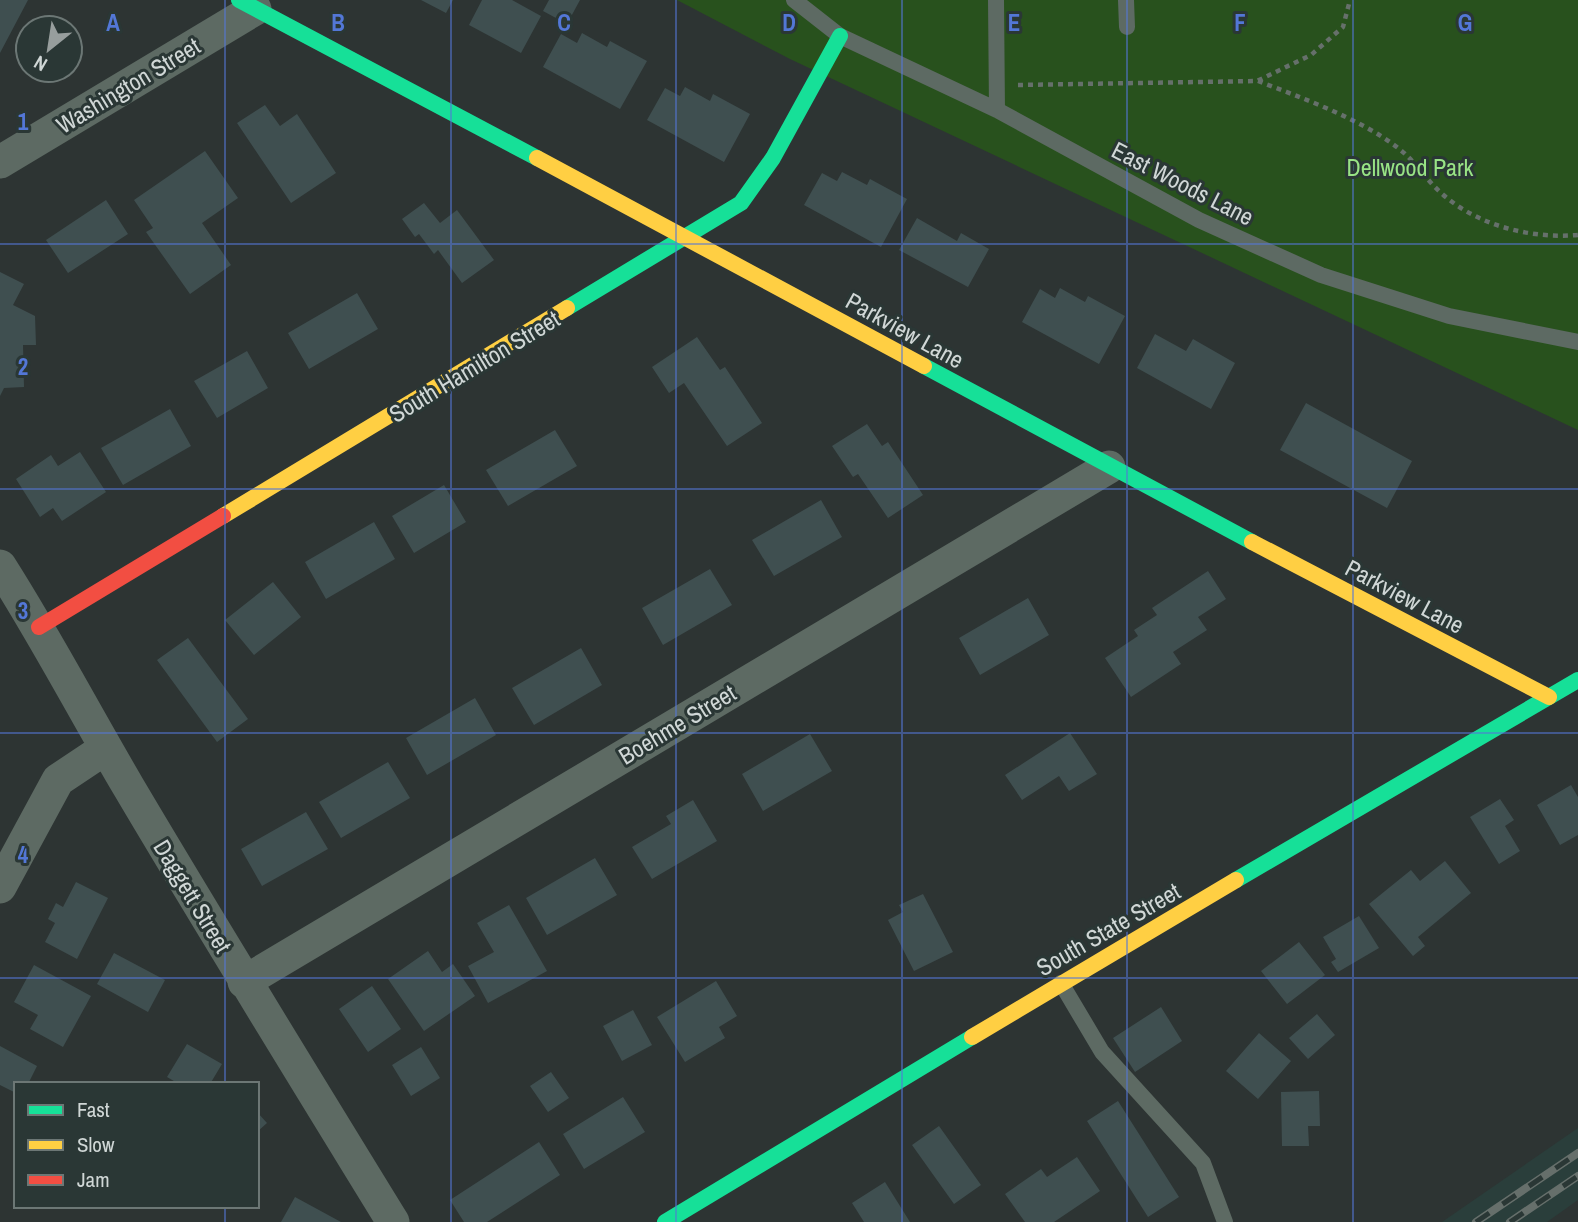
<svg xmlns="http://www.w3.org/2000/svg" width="1578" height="1222" viewBox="0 0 1578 1222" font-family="'Archivo Narrow',sans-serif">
	<rect width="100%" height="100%" fill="#2d3433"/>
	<path fill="#2a3e3b" d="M1578,1128V1200L1547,1222H1442Z"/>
	<path fill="#28511d" d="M677,0H1578V430L790,59Z"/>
	<path fill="#3f4f50" d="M0,0H28L0,53Z
		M421,0H453L446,13Z
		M482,0H512L541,16L521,53L469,25Z
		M549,0H580L567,24L543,11Z
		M582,33L607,47L610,41L647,61L620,109L543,67L561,34L577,43Z
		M685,87L710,101L713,94L750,114L724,162L647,120L665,88L680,96Z
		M265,105L280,126L297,114L336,173L291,203L237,123Z
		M205,151L238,198L202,223L231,265L190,294L146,232L153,228L134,200Z
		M842,172L867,185L870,179L907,199L881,247L804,205L822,173L837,181Z
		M106,200L128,234L68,273L46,240Z
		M424,203L440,223L457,210L494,260L462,283L438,250L434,254L419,234L415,237L402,219Z
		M917,218L957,241L961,233L989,249L968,287L899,250Z
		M0,272L24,284L13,305L35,316L36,345H23L24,387L4,388L0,396Z
		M1060,288L1085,302L1088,296L1125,316L1099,364L1022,322L1040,289L1055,298Z
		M357,293L378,329L309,369L288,333Z
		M1155,334L1186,351L1193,339L1235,363L1211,409L1137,368Z
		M697,337L720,370L725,367L762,423L727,446L684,383L669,393L652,367Z
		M247,351L268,388L217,418L194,381Z
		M1306,403L1412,461L1387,508L1280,450Z
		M170,409L191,446L123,485L101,448Z
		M867,424L882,446L888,442L923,495L888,518L858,474L853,477L832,446Z
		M555,430L577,466L508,506L486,470Z
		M80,452L106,492L62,521L53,508L40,517L16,479L51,455L58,466Z
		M444,485L466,522L414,553L392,516Z
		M821,500L842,537L774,576L752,540Z
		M374,522L395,559L326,599L305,562Z
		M710,569L732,605L663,645L642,608Z
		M1208,571L1226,599L1198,617L1207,630L1173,652L1181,664L1131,697L1105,658L1138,636L1134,630L1157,615L1152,608Z
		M273,582L301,617L254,655L225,620Z
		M1028,598L1049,635L980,675L959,638Z
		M188,638L248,719L217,742L157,660Z
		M581,648L602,685L534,725L512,688Z
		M475,698L496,735L427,775L406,738Z
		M1070,733L1097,774L1069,791L1059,776L1022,800L1005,775Z
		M810,734L832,771L763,811L742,774Z
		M388,762L410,798L341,838L319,802Z
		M1571,785L1578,797V835L1560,845L1537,805Z
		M1500,799L1514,820L1505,826L1520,851L1499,864L1470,817Z
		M693,800L717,841L652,879L632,847L671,824L666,816Z
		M306,812L328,849L262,886L241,849Z
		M595,858L617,895L547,935L526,898Z
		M1445,861L1471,893L1418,937L1425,946L1413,956L1369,904L1411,870L1420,881Z
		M76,882L108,898L77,959L45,942L55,923L48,919L56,903L63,907Z
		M923,894L953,952L914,971L888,920L903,912L899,905Z
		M509,905L547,971L488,1003L468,966L494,952L477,923Z
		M1359,916L1379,948L1338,972L1331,962L1336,959L1323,937Z
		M1299,942L1325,975L1287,1004L1261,971Z
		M428,951L442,972L453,964L475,996L424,1031L388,979Z
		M114,953L165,980L148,1012L97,984Z
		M34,965L91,996L63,1047L30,1029L38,1015L14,1002Z
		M716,981L737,1016L719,1027L725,1038L685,1062L657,1017Z
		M372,986L401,1029L368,1052L339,1009Z
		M1161,1007L1182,1041L1135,1072L1113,1038Z
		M633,1010L652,1045L622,1061L603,1026Z
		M1317,1014L1335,1035L1308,1059L1289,1038Z
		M1259,1033L1291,1061L1258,1099L1226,1071Z
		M187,1044L222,1064L210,1084H179L167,1077Z
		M0,1046L37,1066L28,1084H16V1093L0,1085Z
		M421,1047L440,1078L411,1096L392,1065Z
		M551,1072L569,1098L548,1112L530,1086Z
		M1319,1091L1320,1126H1308L1309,1146H1282L1281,1092Z
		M623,1097L645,1132L584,1169L563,1134Z
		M1118,1101L1179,1197L1148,1217L1087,1121Z
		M257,1112L267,1123L257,1132Z
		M939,1126L981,1185L954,1204L912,1145Z
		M539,1142L560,1175L487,1222H464L450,1200Z
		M1077,1157L1100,1191L1054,1222H1025L1005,1194L1041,1169L1047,1177Z
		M885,1182L910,1222H864L852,1203Z
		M295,1197L341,1222H281Z"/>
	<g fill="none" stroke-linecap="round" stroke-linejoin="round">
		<path stroke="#66706b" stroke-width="4.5" stroke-dasharray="5 5" stroke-linecap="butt" d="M1258,81C1302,98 1361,119 1398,148C1414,160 1425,178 1439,191C1475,225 1529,239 1578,235
			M1018,85L1257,81L1311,55L1343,27L1350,0"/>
		<path stroke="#5d6a63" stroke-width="16" d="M794,0L840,36L997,110L1199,220L1321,275L1449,316L1578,342
			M996,0L997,110
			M1126,0L1127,27
			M1061,983L1102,1052L1203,1163L1225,1222"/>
		<path stroke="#5d6a63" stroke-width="33" d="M0,162L255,9
			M0,566C46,638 85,713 128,786C215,933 304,1077 393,1222
			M0,887L58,780L106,748
			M244,982L1109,467"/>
		<path stroke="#16e098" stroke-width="16" d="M239,0L537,158
			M567,308L741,203L773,158L840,36
			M924,366L1252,542
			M1236,880L1578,680
			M665,1222L972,1037"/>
		<path stroke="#ffcf43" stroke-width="16" d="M537,158L924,366
			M223,516L567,308
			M1252,542L1549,697
			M972,1037L1236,880"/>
		<path stroke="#f24e42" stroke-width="16" d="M39,627L223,516"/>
		<g stroke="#666f6b" stroke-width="8">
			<path id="rail" d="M1476,1222L1578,1153
				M1510,1222L1578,1176"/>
		</g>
		<use href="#rail" stroke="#2a3735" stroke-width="5" stroke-dasharray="16" stroke-linecap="butt"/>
	</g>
	<path fill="none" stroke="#5377d7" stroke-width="2" stroke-opacity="0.55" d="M225,0V1084M451,0V1222M676,0V1222M902,0V1222M1127,0V1222M1353,0V1222M0,244H1578M0,489H1578M0,733H1578M0,978H1578M225,1206V1222"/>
	<g text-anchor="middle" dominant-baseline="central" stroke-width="6" stroke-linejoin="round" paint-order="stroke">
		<g font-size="24" fill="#d0d7d6" stroke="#2a3735">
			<text transform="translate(128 85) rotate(-31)">Washington Street</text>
			<text transform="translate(1183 183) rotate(27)">East Woods Lane</text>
			<text transform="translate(905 330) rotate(29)">Parkview Lane</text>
			<text transform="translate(474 366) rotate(-31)">South Hamilton Street</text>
			<text transform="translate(1405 596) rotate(28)">Parkview Lane</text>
			<text transform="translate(677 724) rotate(-31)">Boehme Street</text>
			<text transform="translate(193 896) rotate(59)">Daggett Street</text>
			<text transform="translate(1108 929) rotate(-30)">South State Street</text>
		</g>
		<g font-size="24" fill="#98e385" stroke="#2a3735">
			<text x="1410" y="167">Dellwood Park</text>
		</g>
	</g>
	<g font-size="23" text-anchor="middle" font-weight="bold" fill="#5377d7" stroke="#2a3735" stroke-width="6" stroke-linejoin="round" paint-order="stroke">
		<text x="113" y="31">A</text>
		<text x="338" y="31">B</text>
		<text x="564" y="31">C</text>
		<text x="789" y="31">D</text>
		<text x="1014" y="31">E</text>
		<text x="1240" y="31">F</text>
		<text x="1465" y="31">G</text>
		<text x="23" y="130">1</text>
		<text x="23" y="375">2</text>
		<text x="23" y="619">3</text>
		<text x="23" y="863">4</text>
	</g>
	<rect x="14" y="1082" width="245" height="126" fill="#2a3735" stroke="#6c7775" stroke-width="2"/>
	<rect x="28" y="1105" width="35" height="10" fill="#16e098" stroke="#6c7775" stroke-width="2"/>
	<text x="77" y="1117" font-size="21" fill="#d0d7d6">Fast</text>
	<rect x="28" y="1140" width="35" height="10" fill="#ffcf43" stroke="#6c7775" stroke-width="2"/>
	<text x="77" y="1152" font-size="21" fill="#d0d7d6">Slow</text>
	<rect x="28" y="1175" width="35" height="10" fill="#f24e42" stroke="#6c7775" stroke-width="2"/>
	<text x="77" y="1187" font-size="21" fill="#d0d7d6">Jam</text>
	<g transform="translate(49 49) rotate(210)"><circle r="33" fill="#2a3735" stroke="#6c7775" stroke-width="2"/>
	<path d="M0-5L12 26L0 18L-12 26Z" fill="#979e9d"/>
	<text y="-10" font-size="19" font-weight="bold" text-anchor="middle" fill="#d0d7d6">N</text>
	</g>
</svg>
